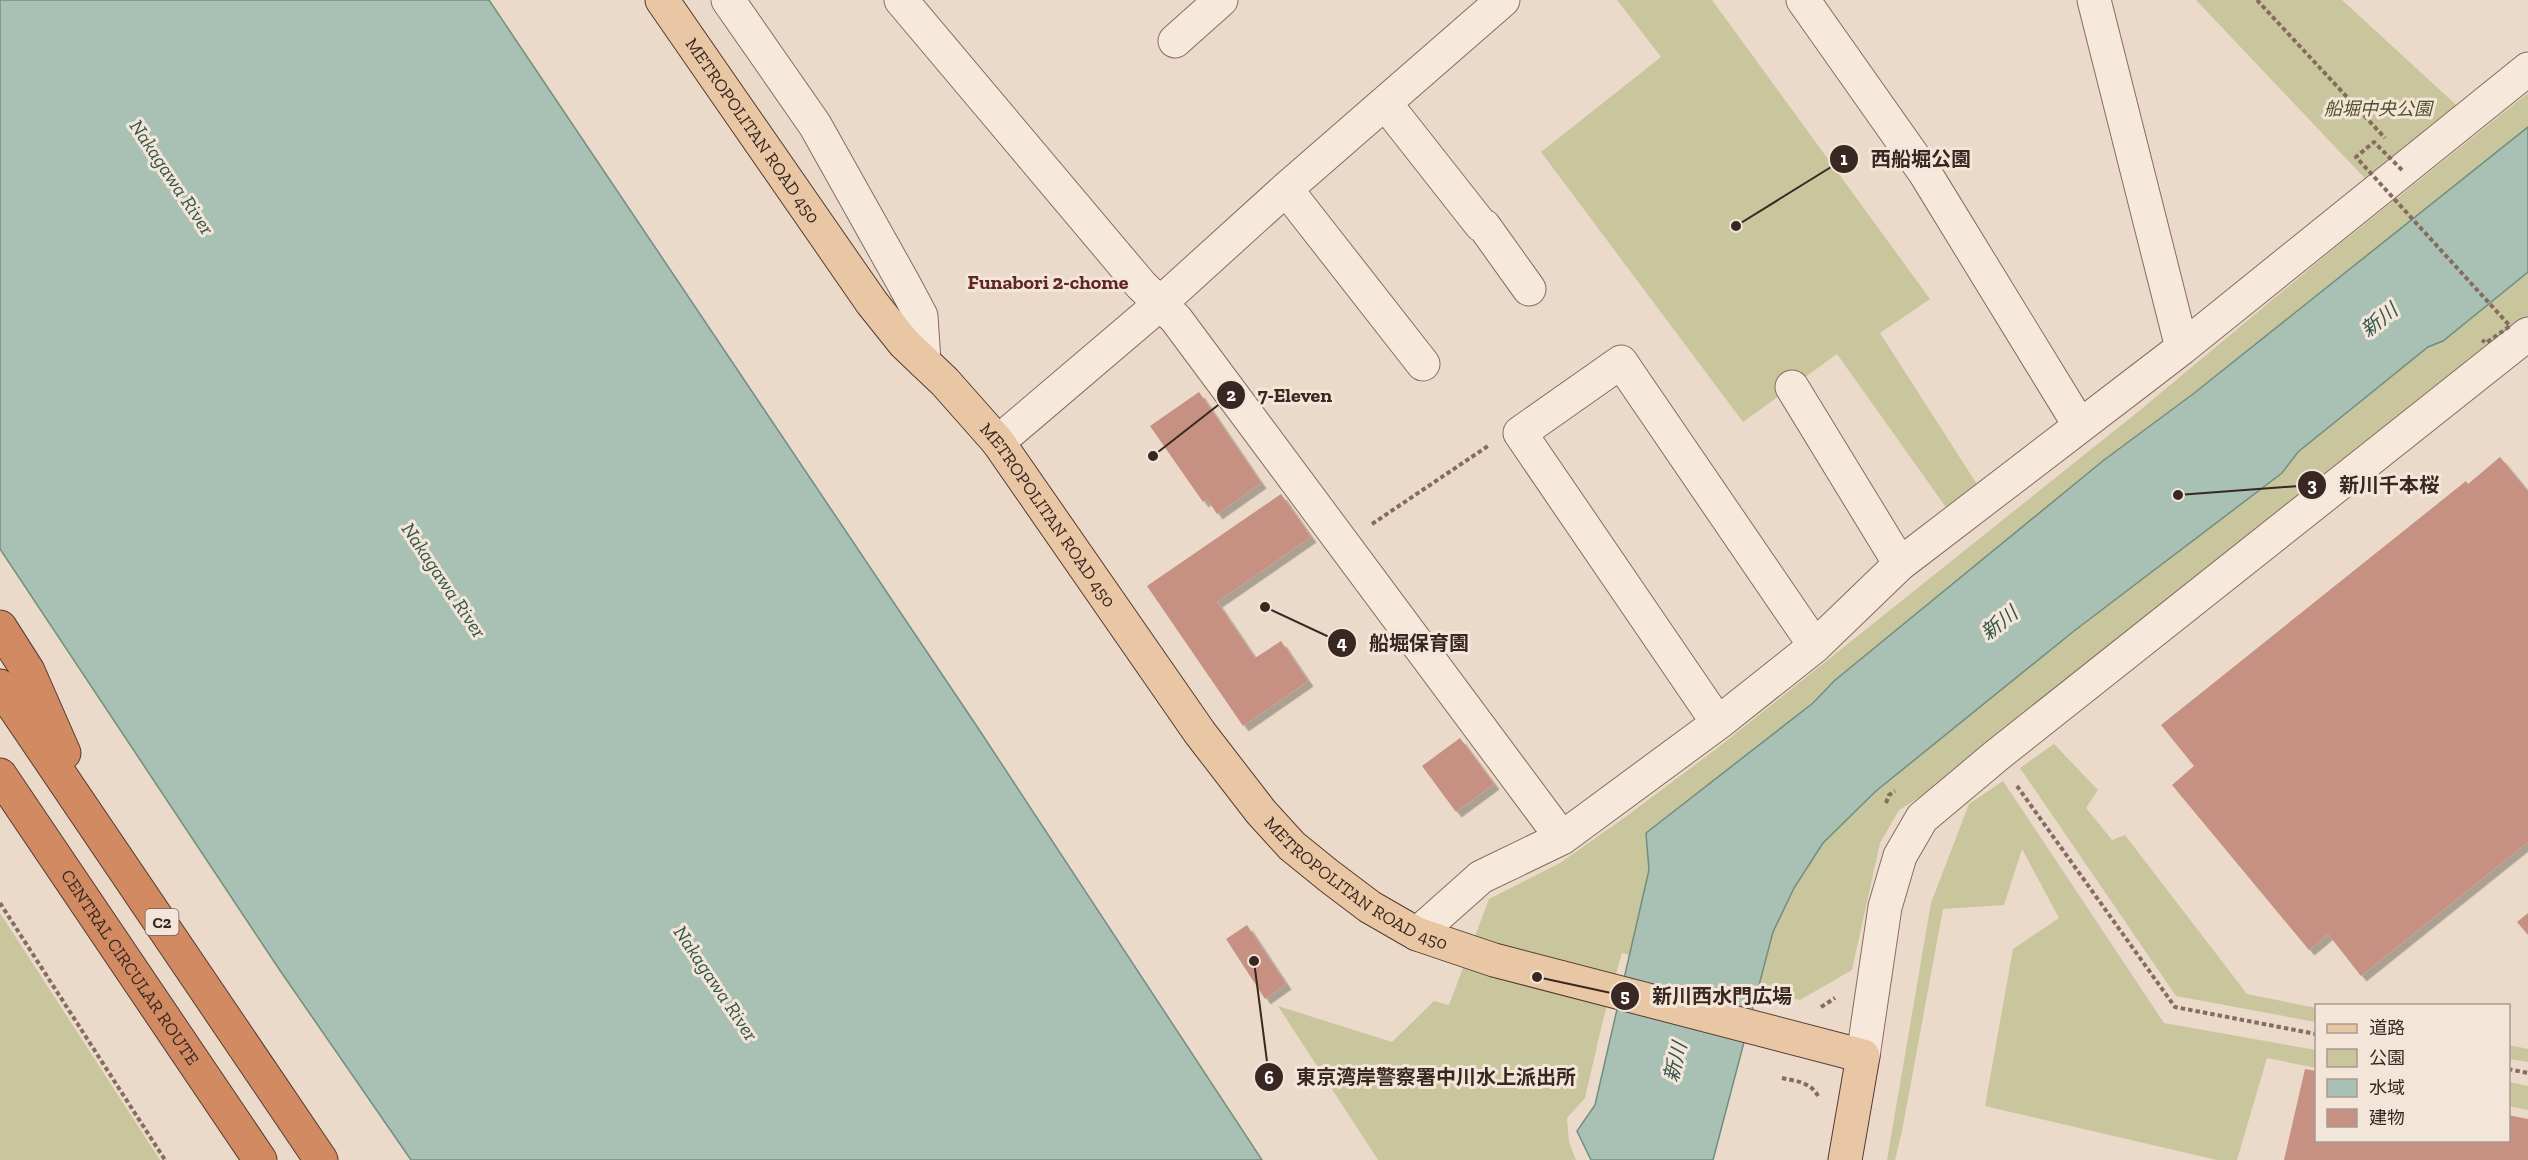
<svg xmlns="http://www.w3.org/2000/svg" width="2528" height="1160" viewBox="0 0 2528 1160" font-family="'Zilla Slab','Noto Sans JP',serif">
	<defs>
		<filter id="shadow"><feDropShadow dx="5.5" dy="5.5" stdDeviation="0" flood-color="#0004"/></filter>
	</defs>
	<rect width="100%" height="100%" fill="#ebdac9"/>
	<path fill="#c9c59d" d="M1617,0H1712L1930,299L1880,333L1980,489L1950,513L1837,354L1743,422L1541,152L1661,57Z
		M2196,0H2342L2465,113L2373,187Z
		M2528,93V330L1993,752L1899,810L1880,843L1852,970L1800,1000L1622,953L1603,1020L1585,1098L1567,1118L1569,1142L1576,1160H1378L1278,1006L1392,1042L1434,1001L1449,1005L1489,899L1560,863L1624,818L1720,746L2139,411L2331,251Z
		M2054,744L2098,790L2086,808L2112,840L2125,835L2247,994L2316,1008V1022L2176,996L2020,768Z
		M2003,781L2164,1023L2316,1050V1068L2267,1058L2237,1160H2217L1985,1106L2013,949L2059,918L2022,849L2004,905L1943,909L1902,1131L1895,1160H1887L1931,903L1969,804Z
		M0,913L160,1160H0Z
		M2509,1045L2528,1049V1062L2509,1059Z
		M2509,1082L2528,1086V1110L2509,1106Z"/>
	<path fill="#a9c0b4" stroke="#708e80" stroke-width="1.5" d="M0,0H489L978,728L1262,1160H411L279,969L0,549Z
		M2528,127V272L2443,341L2428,347L2298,452L2282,473L2074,631L1876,791L1823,843L1794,888L1773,932L1713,1160H1591L1577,1131L1595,1105L1649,870L1646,833L1813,703L1834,681L2104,460L2193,394Z"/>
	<path fill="#c69182" filter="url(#shadow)" d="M1199,392L1261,483L1217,514L1207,499L1203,502L1150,426Z
		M2500,457L2528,491V842L2361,976L2328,934L2309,950L2172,785L2194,766L2161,725L2466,481L2468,484Z
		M1281,494L1311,537L1217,602L1255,658L1281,641L1308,681L1243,726L1147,586Z
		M1460,738L1494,784L1456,812L1422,766Z
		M2528,913V935L2517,922Z
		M1247,925L1286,984L1265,999L1226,939Z
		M2305,1069L2316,1071V1140H2508V1115L2528,1119V1160H2284Z"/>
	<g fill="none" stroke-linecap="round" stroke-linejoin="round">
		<g stroke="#866c5f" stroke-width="35">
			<path id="minor" d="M728,0L815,125L904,284L921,316L924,362
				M901,0L1141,285L1176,319L1562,838
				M1803,0L1925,173L2080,426
				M2094,0L2182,348
				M1175,41L1221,0
				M1385,103L1481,225L1484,226L1529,289
				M1286,189L1423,364
				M1792,387L1900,564
				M998,442L1146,316L1286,189L1503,0
				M1718,723L1520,433L1621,362L1815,646
				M1417,934L1481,877L1562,838L1718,723L1815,646L1900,564L2182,348L2528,69
				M1863,1056L1885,907L1900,856L1922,818L1996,756L2528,334"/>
		</g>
		<g stroke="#543b32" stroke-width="35">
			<g id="major">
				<path id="s1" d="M662,0L872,303L904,343L945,382L998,442L1200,733L1261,812L1292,846L1329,876L1370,907L1417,934L1494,960L1863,1056L1845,1160"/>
			</g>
		</g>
		<g stroke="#543b32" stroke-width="35">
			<g id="highway">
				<path d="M0,627L28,671L64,753"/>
				<path d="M0,686L321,1160"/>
				<path id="s2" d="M0,775L260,1160"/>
			</g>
		</g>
		<path stroke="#866c5f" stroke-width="4" stroke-dasharray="4.5 3" stroke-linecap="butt" d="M2257,0L2385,138
			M1372,524L1488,446
			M2017,786L2175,1007L2316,1034
			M1886,803L1889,795L1895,791
			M0,903L165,1160
			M1821,1007L1835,998
			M2508,1069L2528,1073
			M1782,1078C1795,1081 1811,1082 1818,1096"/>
		<use href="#minor" stroke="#f6e9db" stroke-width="33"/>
		<use href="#major" stroke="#eac7a4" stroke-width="33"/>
		<use href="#highway" stroke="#d28a62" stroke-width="33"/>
		<path stroke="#866c5f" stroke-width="4" stroke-dasharray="4.5 3" stroke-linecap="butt" d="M2402,170L2374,142L2356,157L2510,326L2486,343L2482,340"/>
	</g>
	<g text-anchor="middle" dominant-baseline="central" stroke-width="6" stroke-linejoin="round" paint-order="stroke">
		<rect fill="#f3e6d8" stroke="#706158" stroke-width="1.5" x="145.5" y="909" width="33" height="26" rx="4.5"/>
		<g font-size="16" font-weight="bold" fill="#382821">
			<text x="162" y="922">C2</text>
		</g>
		<g font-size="18" font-style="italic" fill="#50522a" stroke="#f3e6d8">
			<text x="2378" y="109">船堀中央公園</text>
		</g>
		<g font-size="18" fill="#382821" stroke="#f3e6d8">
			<text stroke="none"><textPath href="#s1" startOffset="159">METROPOLITAN ROAD 450</textPath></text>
			<text stroke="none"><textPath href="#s1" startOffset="645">METROPOLITAN ROAD 450</textPath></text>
			<text stroke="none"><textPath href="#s1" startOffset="1131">METROPOLITAN ROAD 450</textPath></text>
			<text stroke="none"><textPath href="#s2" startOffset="232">CENTRAL CIRCULAR ROUTE</textPath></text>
		</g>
		<g font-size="20" font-style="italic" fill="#32564c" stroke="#f3e6d8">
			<text transform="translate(172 177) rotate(56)">Nakagawa River</text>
			<text transform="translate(2379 320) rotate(-39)">新川</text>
			<text transform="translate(444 580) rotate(56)">Nakagawa River</text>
			<text transform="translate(1999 623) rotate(-39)">新川</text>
			<text transform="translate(716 983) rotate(56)">Nakagawa River</text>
			<text transform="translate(1675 1062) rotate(-76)">新川</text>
		</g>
		<g font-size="20" font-weight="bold" fill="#612524" stroke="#f3e6d8">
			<text x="1048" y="282">Funabori 2-chome</text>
		</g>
	</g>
	<path fill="none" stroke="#382821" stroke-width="2" d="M1736 226L1844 159M1153 456L1231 395M2178 495L2312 485M1265 607L1342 643M1537 977L1625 996M1254 961L1269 1077"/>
	<g fill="#382821" stroke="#f3e6d8" stroke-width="2">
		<circle cx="1736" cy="226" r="6"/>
		<circle cx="1153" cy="456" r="6"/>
		<circle cx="2178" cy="495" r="6"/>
		<circle cx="1265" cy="607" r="6"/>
		<circle cx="1537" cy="977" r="6"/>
		<circle cx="1254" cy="961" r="6"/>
		<circle cx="1844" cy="159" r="15"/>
		<circle cx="1231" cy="395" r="15"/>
		<circle cx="2312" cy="485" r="15"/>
		<circle cx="1342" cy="643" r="15"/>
		<circle cx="1625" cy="996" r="15"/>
		<circle cx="1269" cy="1077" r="15"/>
	</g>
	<g font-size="18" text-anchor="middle" font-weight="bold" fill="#fff">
		<text x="1844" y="165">1</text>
		<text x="1231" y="401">2</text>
		<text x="2312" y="491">3</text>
		<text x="1342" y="649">4</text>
		<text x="1625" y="1002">5</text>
		<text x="1269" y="1084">6</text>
	</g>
	<g font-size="20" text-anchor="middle" font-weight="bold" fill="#382821" stroke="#f3e6d8" stroke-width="6" stroke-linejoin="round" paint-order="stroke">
		<text x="1921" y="166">西船堀公園</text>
		<text x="1295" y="402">7-Eleven</text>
		<text x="2389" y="492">新川千本桜</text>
		<text x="1419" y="650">船堀保育園</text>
		<text x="1722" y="1003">新川西水門広場</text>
		<text x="1436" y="1084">東京湾岸警察署中川水上派出所</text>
	</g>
	<rect x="2315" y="1004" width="195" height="138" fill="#f3e6d8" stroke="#a89a8f" stroke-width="1.5"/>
	<rect x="2327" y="1024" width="30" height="9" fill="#eac7a4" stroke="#a89a8f" stroke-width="1.5"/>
	<text x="2369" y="1034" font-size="18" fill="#382821">道路</text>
	<rect x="2327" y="1049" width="30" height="18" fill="#c9c59d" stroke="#a89a8f" stroke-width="1.5"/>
	<text x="2369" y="1064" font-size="18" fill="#382821">公園</text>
	<rect x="2327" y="1079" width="30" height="18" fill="#a9c0b4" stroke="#a89a8f" stroke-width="1.5"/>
	<text x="2369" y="1094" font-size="18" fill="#382821">水域</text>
	<rect x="2327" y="1109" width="30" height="18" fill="#c69182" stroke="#a89a8f" stroke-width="1.5"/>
	<text x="2369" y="1124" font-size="18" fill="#382821">建物</text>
</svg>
